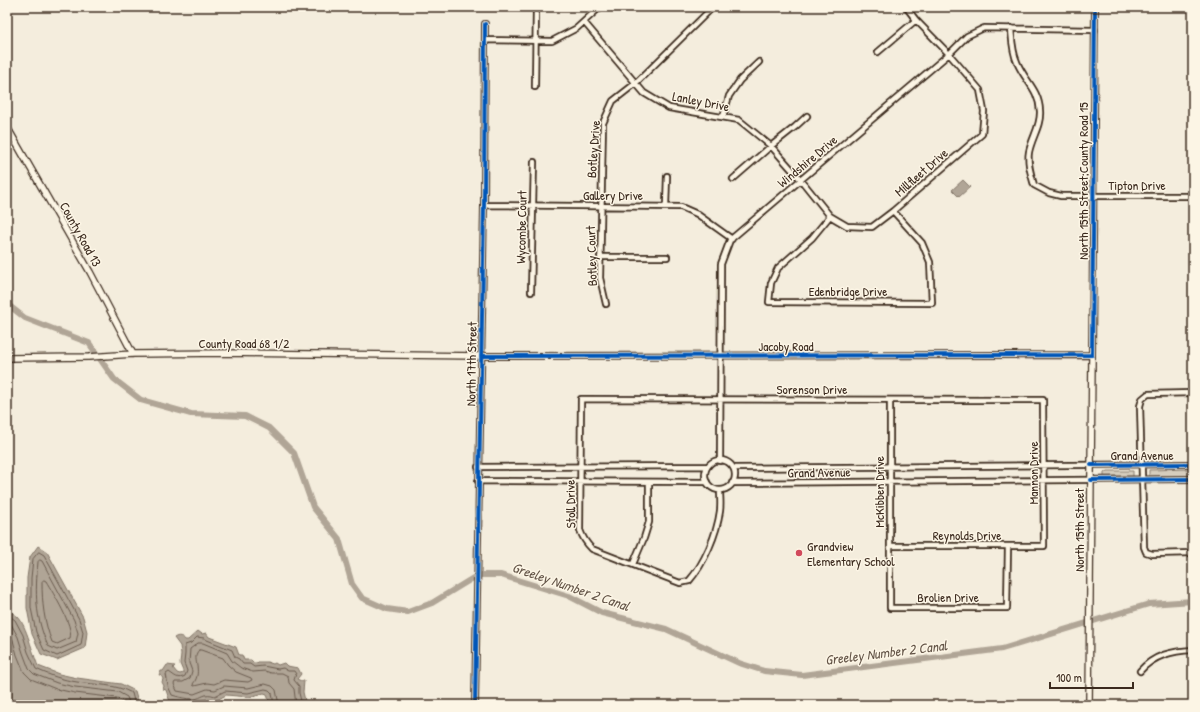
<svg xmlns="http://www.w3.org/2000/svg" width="1200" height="712" viewBox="0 0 1200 712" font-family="'Patrick Hand',sans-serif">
	<rect width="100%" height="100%" fill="#f4eddd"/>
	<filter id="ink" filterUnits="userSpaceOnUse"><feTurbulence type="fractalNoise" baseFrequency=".025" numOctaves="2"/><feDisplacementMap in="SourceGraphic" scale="8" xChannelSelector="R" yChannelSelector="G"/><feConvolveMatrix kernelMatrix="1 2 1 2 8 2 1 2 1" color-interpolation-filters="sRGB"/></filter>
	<g filter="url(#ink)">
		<path fill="#d6cdbd" stroke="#887c6e" d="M1193,469V477L1149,478V470Z
			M1107,471H1133V479L1105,478L1104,476V473Z"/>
		<path fill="#b0a596" stroke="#817466" d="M963,180L970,187L959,197L952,190Z
			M38,546L47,552L83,617L87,632L85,648L57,660L41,654L32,634L27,608V578L30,557Z
			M7,610C10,612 15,614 18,617C26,625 33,654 38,666L59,674L77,678L121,684L135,691L139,705H7Z
			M198,631L202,634L206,633L209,637L236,647L239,655H242L244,660H251L254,663H257L258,662H267L273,664L275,663L278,665L284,663L287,666L298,668L301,674L297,679L301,681H304L303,692L306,705H270L267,694L264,693L249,697L226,695L215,701L209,698L200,701L199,703H186L174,700L170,701L169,699L166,690L163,689L164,686L162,682L163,679L161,675H159L161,671H163L167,665L175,666L173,668L177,673L180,674L183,673V671L180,664L181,654L180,646L174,638C178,635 183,636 185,640H188Z"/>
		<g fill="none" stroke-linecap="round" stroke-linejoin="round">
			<path stroke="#6a5b4e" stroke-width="1" d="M39,552L44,555L79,619L83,632L81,645L57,656L44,650L36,632L31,608V578L33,559Z
				M40,560L42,561L74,620L78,633L76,642L57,650L48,646C35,617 35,593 38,562Z
				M44,580L46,581C53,593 74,626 70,638L57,644L52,642C44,622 42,603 42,582Z
				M7,614L15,620L23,635L28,652L36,669C49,675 63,680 77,682C96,685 115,684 132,693L135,705
				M7,620L11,624L18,637L23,653L29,669L34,674L57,683L75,687L118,692L127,697L130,705
				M7,628L13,640L17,655L24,672L31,679L56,689L75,693L117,698L122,701L124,705
				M199,650H201L223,658L228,665L236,672L251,678L252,680L248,682L224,680L214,684L207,683L194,686L193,684C204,670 190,658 199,650Z
				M274,705L272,693L269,690L265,689L248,693L225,691L215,696C204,692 203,698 194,699C187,699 178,697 172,695L168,686L166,674L169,672C175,676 178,680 185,676L187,671L184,663L185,654V645L191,643L197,637L204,638L207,640L232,650L235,657L239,659L243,664H250L254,667L263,666L278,669L283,668L288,671H294L296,674L294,680L299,686V693L302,705
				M279,705L276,690L272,686L265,684L248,688L224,686L215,690L207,689L194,694L177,691L174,684L175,682H183L190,678L192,671L189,663L190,649L198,643H203L227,653L232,661L241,668L253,672L265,671L271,673H282L288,676L289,683L294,689L296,705"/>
			<path stroke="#b0a596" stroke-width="6" d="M7,304L25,318L89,343L114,379L141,400L191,414L245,416L269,428L294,453L313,507L339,539L352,584L362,598L387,609L408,612L432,603L478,575H501L569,596L602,613L666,629L739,663L764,671L802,675L1002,649L1149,604L1193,601"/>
			<g stroke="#3b2a1e" stroke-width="8">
				<path id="minor" d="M584,22L644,93L669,108L739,120L771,146L801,180L830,216L847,226L872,227L893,211L982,134L984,111L980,90L949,54L916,20L906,7
					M1011,28C1012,40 1012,51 1017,62C1024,80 1039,89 1040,111C1041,126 1032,137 1029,152C1027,163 1031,174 1034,185L1049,193L1061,196H1193
					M485,40L552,41L577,28L600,7
					M878,52L916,20
					M535,87L536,7
					M723,117L729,96L740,80L759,62
					M733,179L771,146L795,127L807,116
					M484,205L681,207L697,214L732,239
					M666,206L667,176
					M830,216L812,238L778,268L771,283L769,302L932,303L930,262L922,243L893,211
					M600,257H667
					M531,292L534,162
					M606,304L600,278L603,123L613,101L636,83L713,7
					M1193,393L1148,394L1142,399L1140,406L1144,547L1146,552L1152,554L1193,553
					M890,400V608H1007L1008,546
					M705 475a15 15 0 1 1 30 0a15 15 0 1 1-30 0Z
					M720,461L721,264L730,240L949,54L967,36L984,28L1095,30
					M478,467L708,466
					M734,468L1193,464
					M478,481L707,482
					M732,483L1193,479
					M720,490C720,497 721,504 720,511C717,534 704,564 689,581L680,583L592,549C586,543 583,539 580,530L581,399L1043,400L1044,546H890
					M633,564L644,538L649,522V482
					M1140,671C1154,655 1172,651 1193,650
					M475,705L484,205L485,24"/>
			</g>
			<g stroke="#3b2a1e" stroke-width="8">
				<path id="tertiary" d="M7,127L90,272L133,354
					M7,358L89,357L133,354L226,353L481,356L1092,355
					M1089,705L1095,7"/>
			</g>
			<use href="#minor" stroke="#fcf5e5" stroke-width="4.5"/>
			<use href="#tertiary" stroke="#fcf5e5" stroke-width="5.5"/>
			<g stroke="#fcf5e5" stroke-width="6">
				<path id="cycleway" d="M481,356L1092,355L1095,7
					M1091,465L1193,464
					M1091,480L1193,479
					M475,705L484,205L485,24"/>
			</g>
			<use href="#cycleway" stroke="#0057b8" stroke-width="4"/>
		</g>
	</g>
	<circle fill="#d1495b" stroke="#fcf5e5" stroke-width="1.5" cx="799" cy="553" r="4"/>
	<g text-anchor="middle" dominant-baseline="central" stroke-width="3" stroke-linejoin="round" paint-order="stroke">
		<g font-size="13" fill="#3b2a1e" stroke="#fcf5e5">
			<text transform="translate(701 101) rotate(11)">Lanley Drive</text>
			<text transform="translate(593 149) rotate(-86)">Botley Drive</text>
			<text transform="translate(807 161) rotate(-40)">Windshire Drive</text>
			<text transform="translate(921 172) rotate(-41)">Millfleet Drive</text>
			<text transform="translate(1083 181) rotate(-90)">North 15th Street;County Road 15</text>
			<text x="1137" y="185">Tipton Drive</text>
			<text x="613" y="195">Gallery Drive</text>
			<text transform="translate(521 227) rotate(-89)">Wycombe Court</text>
			<text transform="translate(81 234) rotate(61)">County Road 13</text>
			<text transform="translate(591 256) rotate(-92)">Botley Court</text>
			<text x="848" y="291">Edenbridge Drive</text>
			<text x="244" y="343">County Road 68 1/2</text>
			<text x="786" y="346">Jacoby Road</text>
			<text transform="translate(471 364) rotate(-89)">North 17th Street</text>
			<text x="812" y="389">Sorenson Drive</text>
			<text x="1142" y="455">Grand Avenue</text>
			<text transform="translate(819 472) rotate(-1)">Grand Avenue</text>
			<text transform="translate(1033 473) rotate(-90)">Mannon Drive</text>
			<text transform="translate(879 492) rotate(-90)">McKibben Drive</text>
			<text transform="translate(570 504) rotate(-91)">Stoll Drive</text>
			<text transform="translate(1079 530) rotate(-90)">North 15th Street</text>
			<text x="967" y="535">Reynolds Drive</text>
			<text x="948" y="597">Brolien Drive</text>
		</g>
		<g font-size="13" fill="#3b2a1e" stroke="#fcf5e5" text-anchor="start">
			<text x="807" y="546">Grandview<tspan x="807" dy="15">Elementary School</tspan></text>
		</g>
		<g font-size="14" font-style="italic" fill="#645548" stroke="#fcf5e5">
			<text transform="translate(571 586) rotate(19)">Greeley Number 2 Canal</text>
			<text transform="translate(886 652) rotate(-7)">Greeley Number 2 Canal</text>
		</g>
	</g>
	<rect width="1200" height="712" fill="none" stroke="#fcf5e5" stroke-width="24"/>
	<rect x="12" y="12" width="1176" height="688" fill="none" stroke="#3b2a1e" stroke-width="1.5" filter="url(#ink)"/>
	<path d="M1050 682v6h83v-6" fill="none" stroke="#3b2a1e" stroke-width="2"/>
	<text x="1056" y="682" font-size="12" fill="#3b2a1e" stroke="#fcf5e5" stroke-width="3" paint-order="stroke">100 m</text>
</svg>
